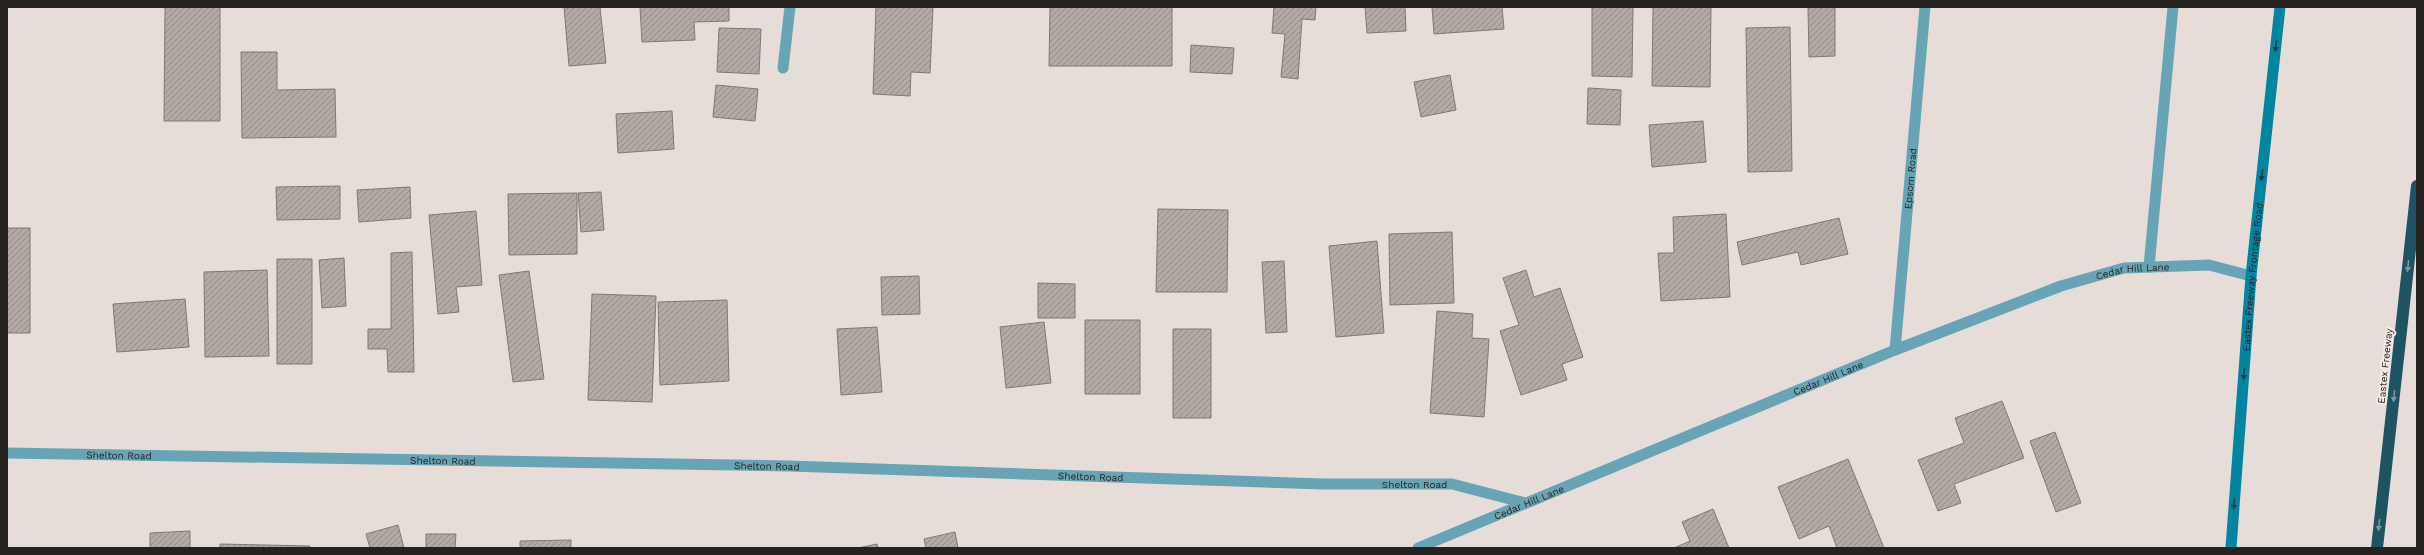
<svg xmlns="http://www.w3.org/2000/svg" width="2424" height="555" viewBox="0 0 2424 555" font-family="'Work Sans',sans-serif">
	<defs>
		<pattern id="building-hatch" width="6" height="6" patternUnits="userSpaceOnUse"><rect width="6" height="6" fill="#b3aaa5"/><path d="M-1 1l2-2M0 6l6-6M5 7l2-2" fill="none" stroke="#918a86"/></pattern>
	</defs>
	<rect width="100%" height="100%" fill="#e7ddd8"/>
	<path fill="url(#building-hatch)" stroke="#817773" d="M165,7H220V121H164Z
		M564,7H600L606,63L569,66Z
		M640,7H729V21L694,22L695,40L642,42Z
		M876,7H933L930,73L911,72L910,96L873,94Z
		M1050,7H1172V66H1049Z
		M1274,7H1316L1315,20L1302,19L1298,79L1281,77L1285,34L1272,33Z
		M1365,7H1405L1406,31L1367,33Z
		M1432,7H1502L1504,29L1434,34Z
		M1592,7H1633L1632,77L1592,76Z
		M1653,7H1711L1710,87L1652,86Z
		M1808,7H1835V56L1809,57Z
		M1790,27L1792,171L1748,172L1746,28Z
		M719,28L761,29L759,74L717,72Z
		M1191,45L1234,48L1232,74L1190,72Z
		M241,52H277V90L335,89L336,137L242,138Z
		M1450,75L1456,110L1421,117L1414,82Z
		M716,85L758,89L755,121L713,117Z
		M1588,88L1621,90L1620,125L1587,124Z
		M672,111L674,149L618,153L616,114Z
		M1703,121L1706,162L1652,167L1649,125Z
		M340,186V219L277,220L276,187Z
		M410,187L411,218L359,222L357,190Z
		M601,192L604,230L581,232L578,193Z
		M577,193V254L509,255L508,194Z
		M1158,209L1228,210L1227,292H1156Z
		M476,211L482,285L456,287L459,312L438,314L429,215Z
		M1726,214L1730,297L1661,301L1658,253H1674L1673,217Z
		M1839,218L1848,254L1801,265L1798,252L1742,265L1737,242Z
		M7,228H30V333H7Z
		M1452,232L1454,303L1390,305L1389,234Z
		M1377,241L1384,333L1336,337L1329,246Z
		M412,252L414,372H388L387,349H368V329H391V253Z
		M344,258L346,306L322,308L319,260Z
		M277,259H312V364H277Z
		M1284,261L1287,332L1266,333L1262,262Z
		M267,270L269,356L205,357L204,272Z
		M1526,270L1534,297L1560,288L1583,357L1562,364L1567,380L1521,395L1500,331L1519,325L1503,278Z
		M529,271L544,379L513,382L499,275Z
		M919,276L920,314L882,315L881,277Z
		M1038,283L1075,284V318H1038Z
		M592,294L656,296L652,402L588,400Z
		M185,299L189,347L117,352L113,304Z
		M727,300L729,381L660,385L658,302Z
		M1437,311L1473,314L1472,338L1489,339L1484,417L1430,413Z
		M1085,320H1140V394H1085Z
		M1044,322L1051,383L1006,388L1000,327Z
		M877,327L882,392L841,395L837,329Z
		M1173,329H1211V418H1173Z
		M2002,401L2024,458L1954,484L1961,503L1938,511L1918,460L1964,443L1955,418Z
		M2055,432L2081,503L2056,512L2030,441Z
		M1848,459L1884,548H1837L1829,526L1799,539L1778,487Z
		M1713,509L1729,548H1674L1690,541L1682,522Z
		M398,525L404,548H370L366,534Z
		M190,531V548H150V533Z
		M955,532L958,548H926L924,539Z
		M426,534H456L455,548H426Z
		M571,540V548H520V541Z
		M220,544L310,546V548H220Z
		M877,544L878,548H858Z"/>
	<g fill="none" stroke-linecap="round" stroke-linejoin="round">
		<path stroke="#67a4b6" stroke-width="11" d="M783,68L790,7
			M2149,267L2173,7"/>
		<g stroke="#67a4b6" stroke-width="11">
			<path id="s1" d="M1895,350L1925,7"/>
			<path id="s2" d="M7,453L789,466L1322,484H1452L1525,503"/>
			<path id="s3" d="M1418,548L1895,350L2061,286L2124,268L2209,265L2251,276"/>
		</g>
		<path stroke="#0285a1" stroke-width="11" id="s4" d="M2231,548L2251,276L2280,7"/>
		<path stroke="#1e5362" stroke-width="12" d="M2377,548L2417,186"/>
	</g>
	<defs><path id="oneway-solid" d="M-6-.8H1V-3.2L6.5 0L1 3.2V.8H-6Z"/></defs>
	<g fill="#1b4047">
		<use href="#oneway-solid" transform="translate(2276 46) rotate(96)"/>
		<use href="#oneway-solid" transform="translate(2262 175) rotate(96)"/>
		<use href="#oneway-solid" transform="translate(2244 374) rotate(94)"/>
		<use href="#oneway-solid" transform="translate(2234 504) rotate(94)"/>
	</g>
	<g fill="#7e979d">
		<use href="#oneway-solid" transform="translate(2408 266) rotate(96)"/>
		<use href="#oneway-solid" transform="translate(2394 396) rotate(96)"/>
		<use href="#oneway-solid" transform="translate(2379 525) rotate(96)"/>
	</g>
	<g text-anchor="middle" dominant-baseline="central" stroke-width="4" stroke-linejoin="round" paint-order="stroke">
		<g font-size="10" fill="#262220" stroke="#f4eae5">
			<text stroke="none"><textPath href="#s1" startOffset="172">Epsom Road</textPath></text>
			<text stroke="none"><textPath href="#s3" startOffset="768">Cedar Hill Lane</textPath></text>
			<text stroke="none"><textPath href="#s4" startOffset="272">Eastex Freeway Frontage Road</textPath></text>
			<text transform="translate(2385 366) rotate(-84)">Eastex Freeway</text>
			<text stroke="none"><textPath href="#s3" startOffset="444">Cedar Hill Lane</textPath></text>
			<text stroke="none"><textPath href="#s2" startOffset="112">Shelton Road</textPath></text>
			<text stroke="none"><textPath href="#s2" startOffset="436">Shelton Road</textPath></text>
			<text stroke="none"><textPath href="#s2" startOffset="760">Shelton Road</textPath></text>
			<text stroke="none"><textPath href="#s2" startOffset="1084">Shelton Road</textPath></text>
			<text stroke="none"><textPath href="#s2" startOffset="1408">Shelton Road</textPath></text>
			<text stroke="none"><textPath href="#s3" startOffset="120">Cedar Hill Lane</textPath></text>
		</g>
	</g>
	<rect width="2424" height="555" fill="none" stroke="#262220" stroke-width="16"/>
</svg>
